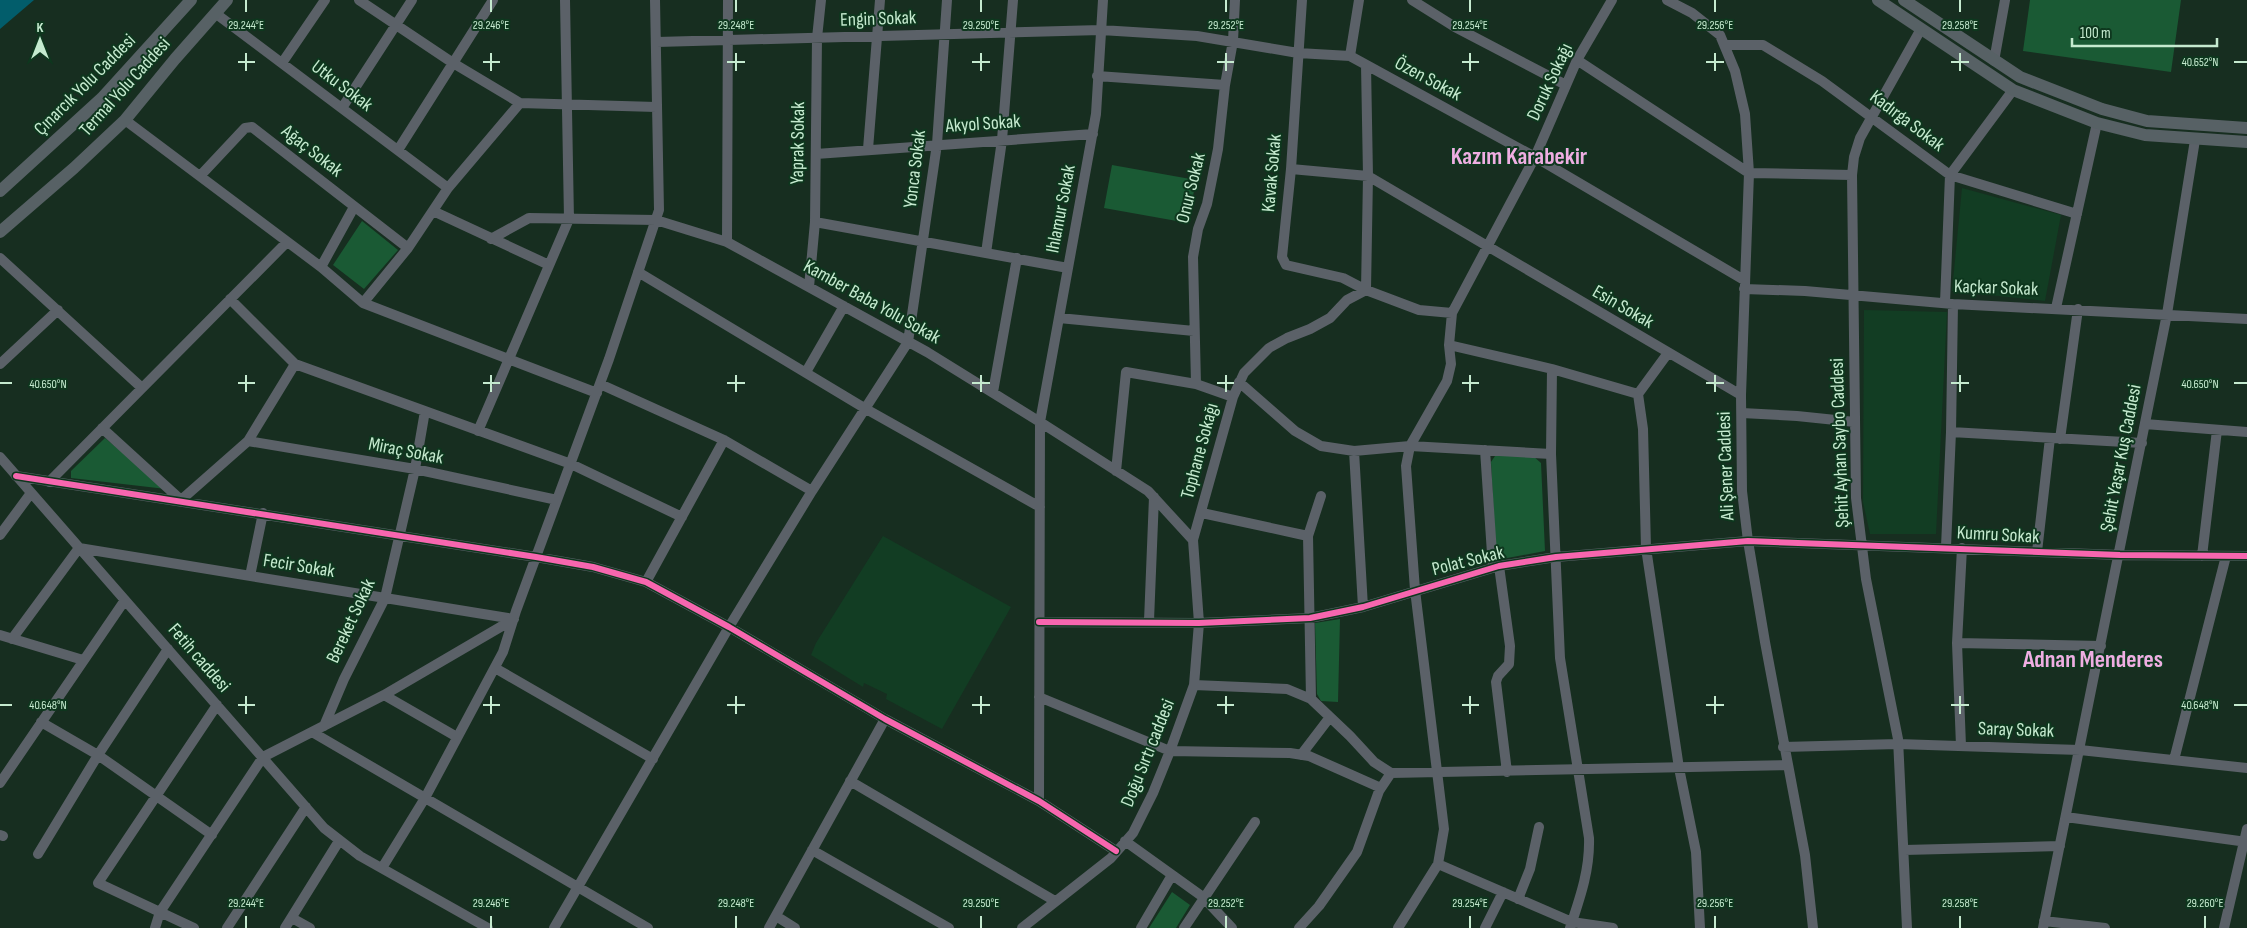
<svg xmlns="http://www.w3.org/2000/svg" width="2247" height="928" viewBox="0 0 2247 928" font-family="'Sofia Sans Condensed',sans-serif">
	<rect width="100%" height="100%" fill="#172e20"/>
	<path fill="#123d23" d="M1962,188L2061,215L2045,301L1952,291Z
		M1864,310L1947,312L1936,534H1870L1863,502Z
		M883,536L1011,607L942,729L886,699L887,694L864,683L863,687L811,655L816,643Z"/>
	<path fill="#1a5a34" d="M2030,0H2181L2171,72L2023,51Z
		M1112,165L1196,180L1188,223L1104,208Z
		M362,221L398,250L364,289L333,265Z
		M105,438L166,489L71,478V471Z
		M1495,456H1533L1541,463L1545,551L1502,559H1498L1496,556L1491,462Z
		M1340,619L1338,702L1321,701L1317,694L1315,623Z
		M1172,892L1190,905L1176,928H1149Z"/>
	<path fill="#025d6b" d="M0,0H34L0,29Z"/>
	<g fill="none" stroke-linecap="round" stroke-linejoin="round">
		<path stroke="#5b6168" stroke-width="10" d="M359,0L453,63L520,103L656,107
			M1302,0L1291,169L1282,257L1286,265L1343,278L1366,290L1368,176L1366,65
			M1412,0L1455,27L1566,85
			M1667,0L1692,13L1720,35L1735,71L1745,114L1749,173L1741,395L1742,491L1748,541L1765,642L1805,855L1813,928
			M215,13L448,188
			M657,42L1101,30L1197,36L1298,53L1350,56L1535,157L1744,280
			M1724,45H1763L1822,81L1950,175L2077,214
			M1350,56L1359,0
			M1577,60L1749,173L1852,175
			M1994,61L2005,0
			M282,63L325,0
			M1097,76L1225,85
			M342,108L412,0
			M125,120L321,267L363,303L597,393
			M868,149L880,0
			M398,150L493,0
			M816,154L1093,134
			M1291,169L1368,176L1741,395
			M200,176L245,128L252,127L408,248
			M433,211L549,265
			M815,222L1068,268
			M491,239L529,218L656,220L727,242L927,352L1040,422L1148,491L1193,540
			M727,242L728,0
			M986,253L1002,140L1013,0
			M0,258L142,388
			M321,267L354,207
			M638,272L866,409L1040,507
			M809,287L815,222L817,38L821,0
			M1744,289L1805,291L1953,304L2247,319
			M230,299L295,364
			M363,303L408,248L448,188L520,103
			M1945,303L1950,175L2013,90
			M2056,308L2097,123
			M1059,318L1194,331
			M1449,345L1552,369L1638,394
			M1668,353L1638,394L1643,429L1646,548L1679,768L1696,852L1700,928
			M0,364L58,310
			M1552,369L1551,454L1560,658L1589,838C1590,870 1580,898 1570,928
			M806,372L844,306
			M1239,382L1295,431L1321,446L1354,451L1410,446L1551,454
			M600,384L724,440L812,491
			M1196,384L1193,257L1198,229L1207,204L1218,149L1225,85L1233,41L1235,0
			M993,392L1017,258
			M1742,413L1797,416L1855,422
			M2145,424L2247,432
			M102,428L181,500L248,441L295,364L571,464L682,517
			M478,431L569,219L565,0
			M1951,432L2142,443
			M2060,439L2078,309
			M248,441L415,469L557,500
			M1485,450L1493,568
			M1354,451L1363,607
			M0,457L324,828L360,856L488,928
			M1116,471L1126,372L1196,384L1233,397
			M16,476L536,557L593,567L646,582L729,627L885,719L1039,801L1116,851
			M49,482L287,242
			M1202,513L1308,536
			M0,535L31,493
			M1946,547L1951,432L1953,304
			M2037,552L2050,438
			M2202,556L2217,430
			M1499,566L1510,646L1509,664L1498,676L1496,682L1507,772
			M250,576L263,513
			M646,582L724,440
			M1149,621L1154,497
			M1039,622L1199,623L1310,618L1363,607L1499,566L1556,557L1748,541L2120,555L2247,556
			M0,635L83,660
			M12,639L79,548L514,619
			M1957,643L2101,646
			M495,668L653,759
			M1194,685L1287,689L1311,699L1350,736L1374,762L1391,773L1787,765
			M384,695L457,737
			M1039,697L1170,751L1290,753L1309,756L1381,788
			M1311,699L1308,536L1321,496
			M41,722L98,755L212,835
			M324,726L344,679L385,598L415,469L425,411
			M312,732L648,928
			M1961,746L1957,643L1962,548
			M1783,747L1898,744L2080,750L2247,768
			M1301,755L1330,717
			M2174,760L2226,556
			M850,781L1055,901
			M0,783L125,600
			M1039,801L1040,422L1096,114L1103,0
			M2066,817L2247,842
			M0,835L3,836
			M1125,841L1203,897L1232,928
			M812,850L949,928
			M1904,850L2060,846
			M38,854L98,755L168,649
			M1438,864L1572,922L1613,928
			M382,868L425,798L503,652L516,611L609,359L659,210L655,0
			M1518,899L1530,869L1539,827
			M776,916L795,928
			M292,918L310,928
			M2044,921L2105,928
			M155,928L160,912L263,757L384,695L514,619
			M194,928L98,883L217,705
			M227,928L306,807
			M285,928L339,841
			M554,928L729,627L812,491L908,342L937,144L947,0
			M769,928L885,719
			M1022,928L1111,858L1133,833L1153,793L1170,751L1194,685L1199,623L1193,540L1233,397L1244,373L1269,348L1287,338L1310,329L1330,318L1347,300L1366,290L1419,310L1452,313
			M1141,928L1172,875
			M1184,928L1255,822
			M1299,928L1319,906L1357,852L1379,791L1391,773
			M1398,928L1438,864L1444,829L1415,590L1406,466L1410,446L1447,381L1451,364L1449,345L1452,313L1535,157L1577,60L1612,0
			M1485,928L1503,892
			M1907,928L1898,739L1866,579L1856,498L1852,175L1854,157L1860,138L1921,29
			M2043,928L2167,314L2195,140
			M2224,928L2247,829"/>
		<path stroke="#576165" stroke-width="12" d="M1878,0L2013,90L2097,123L2145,135L2247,142
			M1904,0L2020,77L2102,109L2147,121L2247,128
			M0,191L102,98L191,0
			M0,232L74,168L125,120L175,59L227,0"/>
		<g stroke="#0e371e" stroke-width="9">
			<path id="cycleway" d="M16,476L536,557L593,567L646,582L729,627L885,719L1039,801L1116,851
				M1039,622L1199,623L1310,618L1363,607L1499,566L1556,557L1748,541L2120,555L2247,556"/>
		</g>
		<use href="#cycleway" stroke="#f766af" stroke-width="6"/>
	</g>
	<path fill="none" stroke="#c5eacf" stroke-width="2" d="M246,0V12M491,0V12M736,0V12M981,0V12M1226,0V12M1470,0V12M1715,0V12M1960,0V12M246,53V71M491,53V71M736,53V71M981,53V71M1226,53V71M1470,53V71M1715,53V71M1960,53V71M238,62H255M483,62H500M727,62H745M972,62H990M1217,62H1234M1462,62H1479M1706,62H1724M1951,62H1969M2234,62H2247M246,375V392M491,375V392M736,375V392M981,375V392M1226,375V392M1470,375V392M1715,375V392M1960,375V392M0,383H12M238,383H255M483,383H500M727,383H745M972,383H990M1217,383H1234M1462,383H1479M1706,383H1724M1951,383H1969M2234,383H2247M246,696V714M491,696V714M736,696V714M981,696V714M1226,696V714M1470,696V714M1715,696V714M1960,696V714M0,705H12M238,705H255M483,705H500M727,705H745M972,705H990M1217,705H1234M1462,705H1479M1706,705H1724M1951,705H1969M2234,705H2247M246,916V928M491,916V928M736,916V928M981,916V928M1226,916V928M1470,916V928M1715,916V928M1960,916V928M2205,916V928"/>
	<g text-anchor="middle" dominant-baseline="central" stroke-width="4" stroke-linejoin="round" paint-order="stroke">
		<g font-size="19" fill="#c5eacf" stroke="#0e371e">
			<text transform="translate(878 19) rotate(-2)">Engin Sokak</text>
			<text transform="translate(1428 79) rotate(28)">Özen Sokak</text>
			<text transform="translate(1550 82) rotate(-65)">Doruk Sokağı</text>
			<text transform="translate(85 85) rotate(-45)">Çınarcık Yolu Caddesi</text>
			<text transform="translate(342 86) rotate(37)">Utku Sokak</text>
			<text transform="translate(125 87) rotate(-48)">Termal Yolu Caddesi</text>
			<text transform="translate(1907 121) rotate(37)">Kadırga Sokak</text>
			<text transform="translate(983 124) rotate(-4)">Akyol Sokak</text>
			<text transform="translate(798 143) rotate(-89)">Yaprak Sokak</text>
			<text transform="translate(312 151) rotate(38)">Ağaç Sokak</text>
			<text transform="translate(915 169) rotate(-83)">Yonca Sokak</text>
			<text transform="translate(1272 173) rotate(-85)">Kavak Sokak</text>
			<text transform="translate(1191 188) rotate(-76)">Onur Sokak</text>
			<text transform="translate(1061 209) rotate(-79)">Ihlamur Sokak</text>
			<text transform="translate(1996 288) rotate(2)">Kaçkar Sokak</text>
			<text transform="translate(872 302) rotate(29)">Kamber Baba Yolu Sokak</text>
			<text transform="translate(1623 307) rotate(30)">Esin Sokak</text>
			<text transform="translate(1840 443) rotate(-92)">Şehit Ayhan Saybo Caddesi</text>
			<text transform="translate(406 451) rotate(11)">Miraç Sokak</text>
			<text transform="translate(1200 451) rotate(-75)">Tophane Sokağı</text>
			<text transform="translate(2121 458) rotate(-79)">Şehit Yaşar Kuş Caddesi</text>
			<text transform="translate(1726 466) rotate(-92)">Ali Şener Caddesi</text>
			<text transform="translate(1998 535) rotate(3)">Kumru Sokak</text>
			<text transform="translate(1468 561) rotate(-14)">Polat Sokak</text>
			<text transform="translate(299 566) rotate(9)">Fecir Sokak</text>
			<text transform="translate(351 621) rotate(-65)">Bereket Sokak</text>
			<text transform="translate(199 658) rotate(49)">Fetih caddesi</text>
			<text transform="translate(2016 730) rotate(2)">Saray Sokak</text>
			<text transform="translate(1148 753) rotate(-68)">Doğu Sırtı caddesi</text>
		</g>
		<g font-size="24" font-weight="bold" fill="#eeaee2" stroke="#0e371e">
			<text x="1519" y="156">Kazım Karabekir</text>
			<text x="2093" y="659">Adnan Menderes</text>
		</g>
	</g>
	<g font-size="12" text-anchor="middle" fill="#c5eacf" stroke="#0e371e" stroke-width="4" stroke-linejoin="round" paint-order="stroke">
		<text x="246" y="29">29.244°E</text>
		<text x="491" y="29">29.246°E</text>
		<text x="736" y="29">29.248°E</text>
		<text x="981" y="29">29.250°E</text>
		<text x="1226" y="29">29.252°E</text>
		<text x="1470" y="29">29.254°E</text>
		<text x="1715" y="29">29.256°E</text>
		<text x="1960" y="29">29.258°E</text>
		<text x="2200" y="66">40.652°N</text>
		<text x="48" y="388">40.650°N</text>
		<text x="2200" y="388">40.650°N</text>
		<text x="48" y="709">40.648°N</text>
		<text x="2200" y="709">40.648°N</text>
		<text x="246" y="907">29.244°E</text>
		<text x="491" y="907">29.246°E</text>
		<text x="736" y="907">29.248°E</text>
		<text x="981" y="907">29.250°E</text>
		<text x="1226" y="907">29.252°E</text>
		<text x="1470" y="907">29.254°E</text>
		<text x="1715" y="907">29.256°E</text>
		<text x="1960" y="907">29.258°E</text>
		<text x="2205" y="907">29.260°E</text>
	</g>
	<g transform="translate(40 40)" stroke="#0e371e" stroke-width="4" paint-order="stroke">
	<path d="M0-4L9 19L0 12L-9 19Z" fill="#c5eacf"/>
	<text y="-8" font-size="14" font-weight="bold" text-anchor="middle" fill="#c5eacf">K</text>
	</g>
	<path d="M2072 38v8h145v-8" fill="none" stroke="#c5eacf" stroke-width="2.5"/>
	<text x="2080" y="38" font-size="15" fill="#c5eacf" stroke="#0e371e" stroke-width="4" paint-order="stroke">100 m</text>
</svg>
